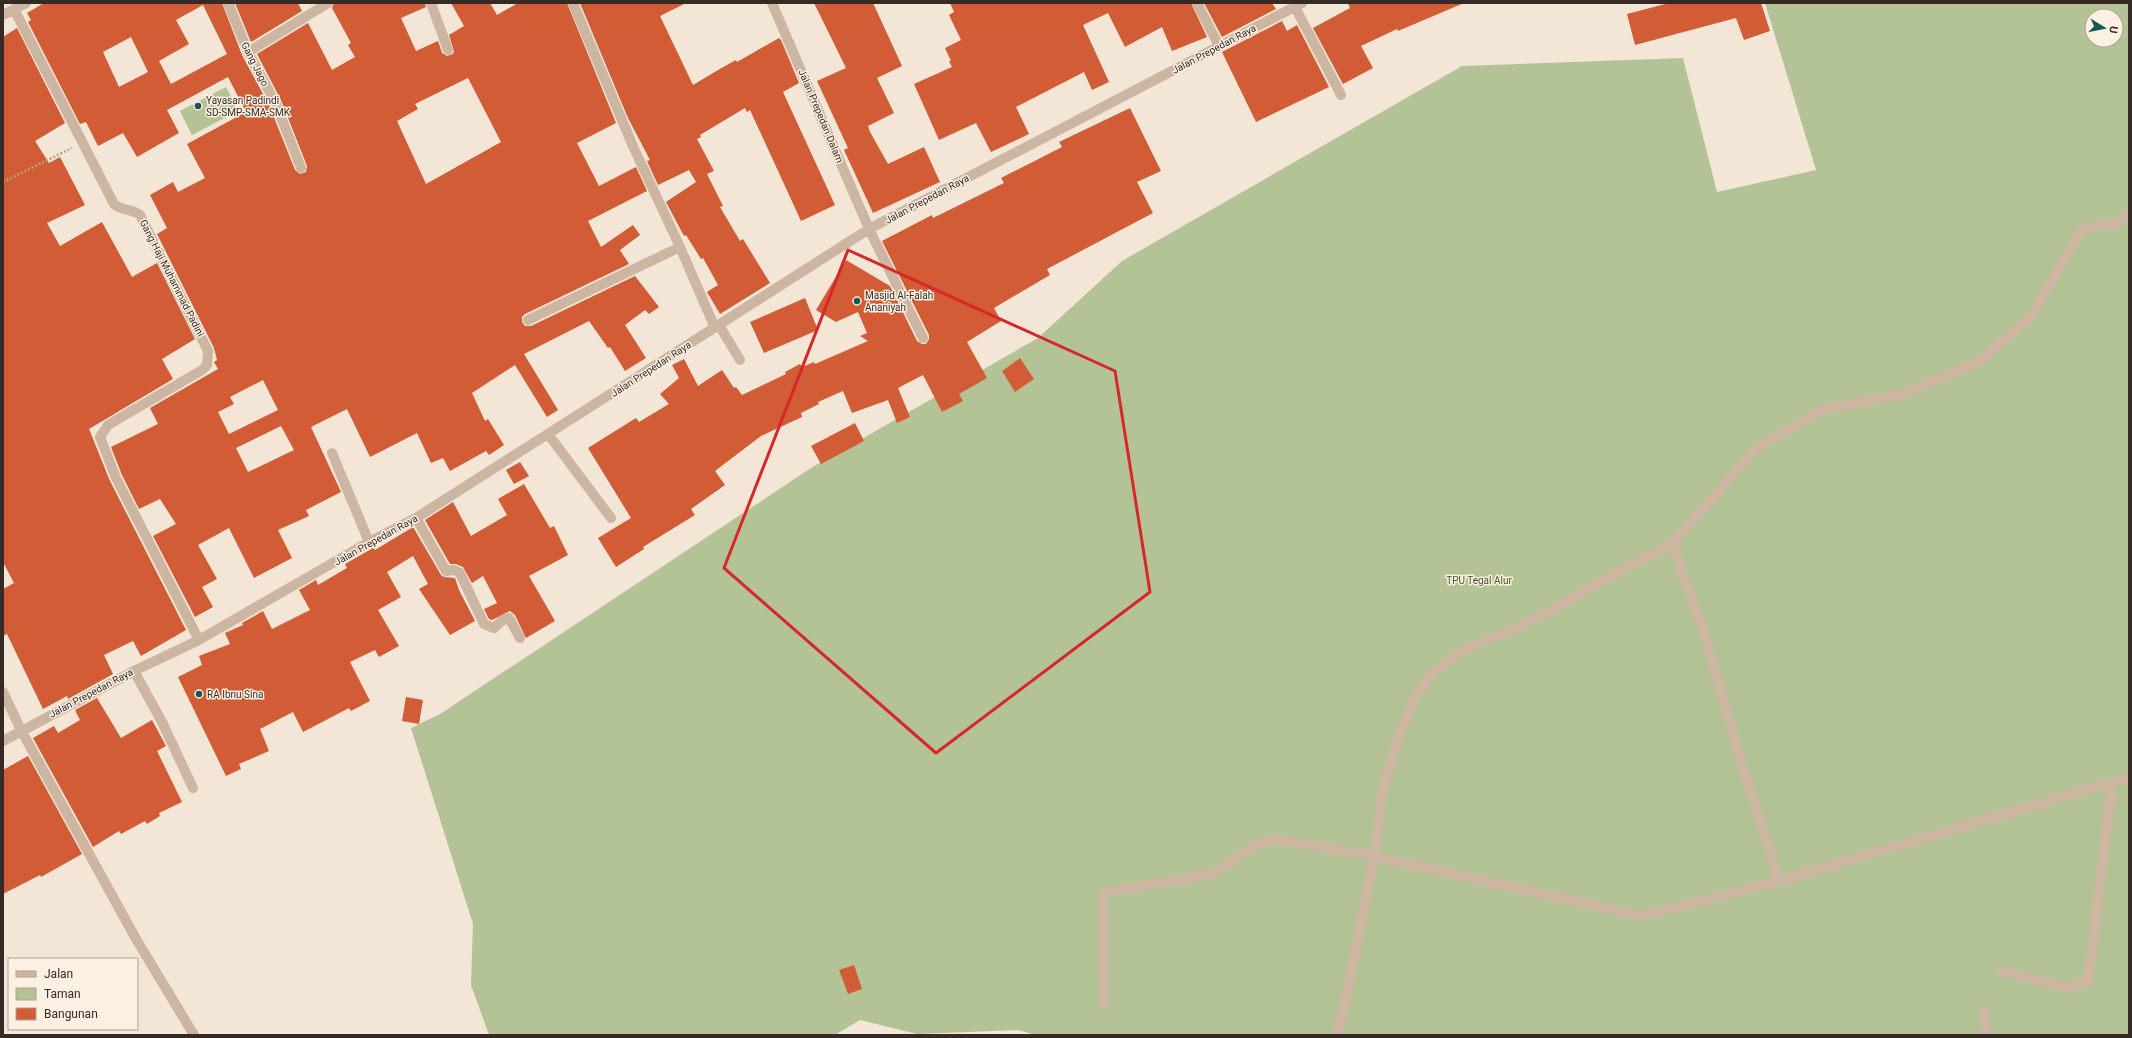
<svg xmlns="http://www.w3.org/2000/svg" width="2132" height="1038" viewBox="0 0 2132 1038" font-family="Roboto,sans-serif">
	<rect width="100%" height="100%" fill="#f3e6d6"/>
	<path fill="#b3c395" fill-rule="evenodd" d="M1765,3H2129V1035H1036L1018,1030L917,1034L860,1020L835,1035H489L471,985L473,924L411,728L440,714L811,468L1038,338L1122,261L1462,66L1683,58L1717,192L1816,170ZM2092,16H2116V40H2092Z
		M226,87L238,111L192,135L180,111Z"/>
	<path fill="#d25c35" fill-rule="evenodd" d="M44,3H222L242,55L269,105L295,170L300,174L306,172L307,166L281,100L257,54L308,23L332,70L355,57L348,45L351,43L332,8L334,3H425L426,7L401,18L416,51L438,41L442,53L447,56L453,54L454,51L449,35L464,26L451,3H490L497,15L518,3H567L616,123L577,143L599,186L636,167L647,191L588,221L601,247L633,225L640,235L620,250L629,264L525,314L522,317V322L525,326H531L635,276L659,307L649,314L645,310L625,325L646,358L625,371L610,347L608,348L589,321L524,354L558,410L547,417L515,365L472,393L485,421L488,419L504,445L489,455L486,451L450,471L443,458L431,463L417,433L370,457L347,409L311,427L341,492L306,510L309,516L278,530L292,558L254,578L229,528L198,545L217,579L202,587L213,607L195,617L153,536L176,524L160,499L139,509L122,475L111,447L158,424L150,408L218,369L214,362L217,360L214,348L157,234L167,228L150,195L173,182L178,192L205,178L187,144L246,112L228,77L167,110L179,133L137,157L123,133L98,146L86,122L80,124L28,22L31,20L27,13ZM203,5L227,54L171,84L159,61L189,44L176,20ZM131,37L148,72L119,87L103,52ZM468,78L501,142L426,184L397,121L418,109L415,104ZM263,380L278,410L229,434L218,412L234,404L230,397ZM281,426L294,450L248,472L236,448Z
		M235,3H298L302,11L251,42Z
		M580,3H686L660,16L693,85L718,70L736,60L737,62L779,38L781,40L799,83L783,92L835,205L801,221L750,110L747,112L745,108L700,135L701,137L697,139L714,171L707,174L723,206L720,207L740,241L743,239L770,283L720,314L707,292L718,285L703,258L701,259L686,235L684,236L666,202L696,182L689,170L658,185L647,161L650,160L628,118Z
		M814,3H873L902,66L877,78L894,113L868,126L870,132L888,164L924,147L940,182L873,213L844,150L848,148L817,81L846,68Z
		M950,3H1191L1207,37L1172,51L1162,27L1125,47L1108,13L1083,25L1109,82L1092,90L1084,72L1016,107L1029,134L991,152L976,123L939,140L914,84L952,67L949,61H951L945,48L961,40L949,15L954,12Z
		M1204,3H1272L1276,9L1222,37Z
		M1348,3H1464L1398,31L1397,29L1361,46L1373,68L1343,84L1313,28L1350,8Z
		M1669,3H1761L1770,31L1744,40L1736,18L1635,45L1627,14Z
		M1282,21L1287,31L1297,25L1329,87L1256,122L1222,52Z
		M17,28L65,123L35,141L49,163L60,157L85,205L47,223L60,246L102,222L132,277L157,263L195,339L162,359L173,379L89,429L110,481L186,630L141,656L133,641L104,655L113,674L68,699L67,696L43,709L7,634L3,636V589L14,583L3,562V37Z
		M1130,108L1161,171L1137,182L1153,213L1047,269L1050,275L994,308L1001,321L967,342L987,378L959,394L963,401L942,412L923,375L898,388L910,417L897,423L888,400L852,413L843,391L818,402L819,404L801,413L802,417L761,436L715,471L725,485L691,509L695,515L643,547L644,549L616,567L598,538L631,518L588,448L636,418L639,422L669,404L660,394L679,378L672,365L684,359L698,386L722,370L734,388L736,387L742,395L786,374L785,372L800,364L802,367L814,362L815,364L868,341L860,336L867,333L858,312L836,322L816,310L846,260L890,286L917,341L922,344H926L929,339V335L882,241L932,215L933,218L1004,183L1001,178L1062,147L1059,142Z
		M805,298L818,330L764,353L750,322Z
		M1020,358L1034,379L1015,392L1002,371Z
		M855,423L864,441L821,464L811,446Z
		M520,462L529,476L514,484L506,470Z
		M524,484L550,528L554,526L568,555L529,576L555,621L526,638L515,615L510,611L492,620L489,619L484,609L497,603L483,576L472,583L463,567L456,564H450L425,520L453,502L471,536L507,515L498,499Z
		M413,527L441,575L444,577L455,578L459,590L475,621L450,635L419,589L428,584L413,556L387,572L401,597L378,610L399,646L379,657L375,650L350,662L370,701L351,711L349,708L303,732L293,712L260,729L269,751L239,764L241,769L226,776L178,677L202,665L199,656L230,644L225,633L243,625L242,623L251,618L263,611L272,629L310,610L299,590L316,580L318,585L347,568L345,564L373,548L375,550Z
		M406,697L423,700L419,724L402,721Z
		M97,698L121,738L152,720L166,746L157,751L182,802L159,813L160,816L147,824L145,821L121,834L119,831L93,847L33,738L54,726L58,733L80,720L75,710Z
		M28,756L82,854L41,877L40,875L3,894V770Z
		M854,965L862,989L848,994L839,970Z"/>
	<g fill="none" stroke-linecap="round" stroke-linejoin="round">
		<path stroke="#b89f8b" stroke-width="2.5" stroke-dasharray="2 2" stroke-linecap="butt" d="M3,182L72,148"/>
		<path stroke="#ccb5a1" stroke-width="10" d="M228,3L248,52L275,102L301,168
			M431,3L448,50
			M573,3L632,144L680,247L715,328
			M772,3L869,229L923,338
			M1197,3L1219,46
			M1295,7L1341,95
			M14,9L114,204C121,211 132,208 140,215L208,351L207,365L202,370L108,425L100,437L116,478L199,640
			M3,15L26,3
			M248,52L328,3
			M528,320L680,247
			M719,325L740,360
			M548,434L611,518
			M332,453L369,542
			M416,518L446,571L454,570L460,573L484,624L494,628L503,620L509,618L520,638
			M134,671L162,722L193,788
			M3,692L21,730L136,939L194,1035
			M3,741L134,671L199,640L369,542L416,518L869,229L1302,3
			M1779,881L1744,771L1703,629L1684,579L1673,543L1757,447L1825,409L1904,394L1980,361L2032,315L2082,229L2119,222L2129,213
			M2000,971L2069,988L2088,981L2111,794L2107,784
			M1104,1005L1103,893L1213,874L1255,845L1275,839L1374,856L1641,916L1779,881L2129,777
			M1983,1009L1987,1035
			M1337,1035L1346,999L1374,856L1383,789L1399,734L1414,699L1432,673L1461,651L1519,627L1577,596L1612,575L1673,543"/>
	</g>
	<path fill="none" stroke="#d62828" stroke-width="3" stroke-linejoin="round" d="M848,250L1115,371L1150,592L936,753L724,568Z"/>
	<g fill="#16565b" stroke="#fbf0e2" stroke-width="1.5">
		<circle cx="198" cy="106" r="4"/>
		<circle cx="857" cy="301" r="4"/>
		<circle cx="199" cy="694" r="4"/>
	</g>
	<g text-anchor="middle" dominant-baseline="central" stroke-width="3" stroke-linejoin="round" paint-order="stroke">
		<g font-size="10" fill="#362a25" stroke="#fbf0e2">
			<text transform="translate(1214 49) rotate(-28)">Jalan Prepedan Raya</text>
			<text transform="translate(255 64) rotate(63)">Gang Jago</text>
			<text transform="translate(821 116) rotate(67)">Jalan Prepedan Dalam</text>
			<text transform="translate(927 199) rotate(-28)">Jalan Prepedan Raya</text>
			<text transform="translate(172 278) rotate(63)">Gang Haji Muhammad Padini</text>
			<text transform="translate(651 369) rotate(-33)">Jalan Prepedan Raya</text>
			<text transform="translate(376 540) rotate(-29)">Jalan Prepedan Raya</text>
			<text transform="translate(91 693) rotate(-28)">Jalan Prepedan Raya</text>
		</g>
		<g font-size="10" fill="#362a25" stroke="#fbf0e2" text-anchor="start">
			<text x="206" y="100">Yayasan Padindi<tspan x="206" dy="12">SD-SMP-SMA-SMK</tspan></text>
			<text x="865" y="295">Masjid Al-Falah<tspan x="865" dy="12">Ananiyah</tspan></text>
			<text x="207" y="694">RA Ibnu Sina</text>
		</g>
		<g font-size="10" fill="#445626" stroke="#fbf0e2">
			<text x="1479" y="580">TPU Tegal Alur</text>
		</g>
	</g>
	<rect width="2132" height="1038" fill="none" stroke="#362a25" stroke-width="8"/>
	<rect x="8" y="958" width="130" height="72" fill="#fbf0e2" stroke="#aca196"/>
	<rect x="16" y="971" width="20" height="6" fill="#ccb5a1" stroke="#aca196"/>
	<text x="44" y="978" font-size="12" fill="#362a25">Jalan</text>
	<rect x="16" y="988" width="20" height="12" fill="#b3c395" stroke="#aca196"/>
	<text x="44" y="998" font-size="12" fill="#362a25">Taman</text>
	<rect x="16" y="1008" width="20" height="12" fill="#d25c35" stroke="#aca196"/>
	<text x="44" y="1018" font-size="12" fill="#362a25">Bangunan</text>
	<g transform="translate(2104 28) rotate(100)"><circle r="19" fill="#fbf0e2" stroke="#aca196"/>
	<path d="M0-3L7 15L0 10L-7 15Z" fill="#16565b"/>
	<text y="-6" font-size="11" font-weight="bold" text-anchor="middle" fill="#362a25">U</text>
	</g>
</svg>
